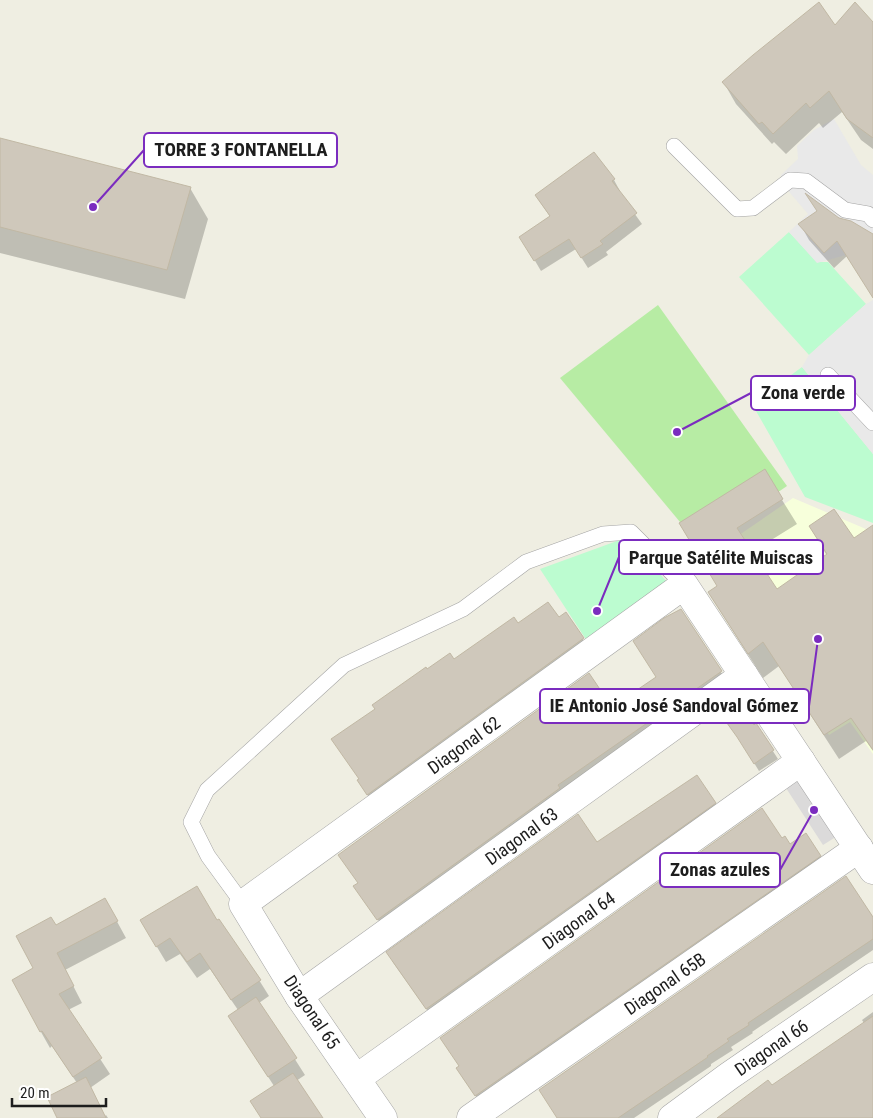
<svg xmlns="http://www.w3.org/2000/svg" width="873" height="1118" viewBox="0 0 873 1118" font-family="'Roboto Condensed',sans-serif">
	<rect width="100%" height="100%" fill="#efeee2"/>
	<path fill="#dbdada" d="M805,774L842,833L823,845L786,788Z"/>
	<path fill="#f7ffdb" d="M793,498L873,532V754L850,722L829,735L707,557Z"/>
	<path fill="#b7eca4" d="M658,305L787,486L700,546L560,378Z"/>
	<path fill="#bcfcd0" d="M789,232L817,262H828L866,304L809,355L739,277Z
		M802,367L873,454V523L805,497L752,404Z
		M628,537L667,582L587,641L540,569Z"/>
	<path fill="#e9e9e9" d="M834,119L861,165L873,175V237L846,255L817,263L789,232L808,214L785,187L781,175L798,159L797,146L814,130Z
		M873,300V454L802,367L809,355L866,304Z"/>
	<path fill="#0003" d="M873,25V149L861,140L842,112L823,128L819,123L786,154L774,142L772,144L736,104L724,83L835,27Z
		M0,139L190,188L208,219L185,299L0,253Z
		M594,154L614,180L620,191L619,192L642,224L606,252L608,255L588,268L576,249L541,271L521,237L551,218L536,196Z
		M839,219L873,238V297L847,256L834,268L809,240L800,224Z
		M764,471L797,524L752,552L776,591L827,556L810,527L853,540L873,526V751L866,741L839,759L779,666L763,678L724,617L709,593L719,587L695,548Z
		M681,611L726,680L383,927L360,894L612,709L657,678Z
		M559,619L583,639L587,647L372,802L363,788L376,709L427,671Z
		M756,725L778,759L759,771L743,745Z
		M715,803L719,811L432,1017L392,961L597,844Z
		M781,840L789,845L820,856L824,864L481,1103L462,1077Z
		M846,878L873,917V950L752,1032L753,1033L731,1047L733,1050L711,1064V1066L634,1118H558Z
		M114,916L126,938L65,970L82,1003L68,1010L110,1074L90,1088L105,1116L106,1115L108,1118H59L77,1083L52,1046L50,1048L41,1032L35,969L56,926Z
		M217,922L259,980L269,996L259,1003L305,1075L296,1081L322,1118H281L274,1086L229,1016L238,1010L210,969L197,978L180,954L166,962L151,937Z
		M873,1012V1118H718L771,1087L864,1023L862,1020Z"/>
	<path fill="#cfc8bb" stroke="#c1b8a4" d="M819,2L835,25L855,2L873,22V138L847,119L829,91L810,108L806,103L773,134L762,122L759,124L722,82L753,55Z
		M0,138L191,187L167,270L0,227Z
		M594,152L615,179L612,181L637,213L600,241L603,244L581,258L569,239L534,261L519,237L550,216L535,195Z
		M805,193L839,218L851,221L873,234V298L837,241L824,253L798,224L817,211Z
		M765,469L783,499L737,528L777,589L827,554L809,526L834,509L854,538L873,525V750L851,718L824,735L763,642L748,654L708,592L717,586L679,523Z
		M548,602L559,617L566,612L584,638L367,795L357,780L359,779L331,739L375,709L372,705L426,667L427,669L450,653L454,659L514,617L518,623Z
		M681,609L722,671L558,785L560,788L377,920L353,886L358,883L338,855L589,673L612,707L656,677L633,641L664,618Z
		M737,699L754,725L756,723L774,750L754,764L737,737L719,712Z
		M697,775L716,803L426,1009L386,952L578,814L597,842Z
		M762,808L782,838L785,836L790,844L806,833L821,856L475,1096L456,1068L459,1066L440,1038Z
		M846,876L873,917V939L748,1023L749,1025L727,1039L729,1041L707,1056L708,1057L618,1118H557L539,1090Z
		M197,886L217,920L219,919L261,980L231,1000L200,953L187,962L170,938L156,947L140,920Z
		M105,898L118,921L57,953L74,986L59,994L102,1058L73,1077L42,1031L40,1032L12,980L33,968L16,936L51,917L56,925Z
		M256,997L297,1058L268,1077L228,1016Z
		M873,1016V1118H717L768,1080L772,1085Z
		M293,1073L323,1118H261L250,1101Z
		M86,1077L106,1118H57L47,1097Z"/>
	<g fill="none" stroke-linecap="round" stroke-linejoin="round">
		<g stroke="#a4a4a4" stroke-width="16">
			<path id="lane" d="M674,146L737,209L753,208L790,180L806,181L845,210L868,214L873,220
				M828,375L873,423
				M243,904L208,856L191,822L207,790L344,665L463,609L526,562L603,534L631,532L684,585"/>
		</g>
		<g stroke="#a4a4a4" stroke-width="29">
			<g id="street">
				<path id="s1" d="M299,996L744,675"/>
				<path id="s2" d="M357,1078L801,761"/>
				<path id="s3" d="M383,1118L299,996L243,904L684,585L873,870"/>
				<path id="s4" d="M471,1118L859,848"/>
				<path id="s5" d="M672,1118L729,1076L873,977"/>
			</g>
		</g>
		<use href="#lane" stroke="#fff" stroke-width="15"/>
		<use href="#street" stroke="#fff" stroke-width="28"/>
	</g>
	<g text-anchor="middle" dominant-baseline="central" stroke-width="4" stroke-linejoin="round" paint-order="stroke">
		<g font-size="18" fill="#1d1d1d" stroke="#fff">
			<text stroke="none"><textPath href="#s3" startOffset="528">Diagonal 62</textPath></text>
			<text stroke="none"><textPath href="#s1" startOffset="274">Diagonal 63</textPath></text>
			<text stroke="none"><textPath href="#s2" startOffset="272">Diagonal 64</textPath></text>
			<text stroke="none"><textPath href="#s4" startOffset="236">Diagonal 65B</textPath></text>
			<text transform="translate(312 1012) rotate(56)">Diagonal 65</text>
			<text stroke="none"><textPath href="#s5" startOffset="122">Diagonal 66</textPath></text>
		</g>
	</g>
	<path fill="none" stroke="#7b2cbf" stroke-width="2" d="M93 207L144 150M677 432L751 393M597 611L619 557M818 639L809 706M814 810L780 870"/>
	<g fill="#7b2cbf" stroke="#fff" stroke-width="2">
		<circle cx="93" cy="207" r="5"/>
		<circle cx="677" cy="432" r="5"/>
		<circle cx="597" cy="611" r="5"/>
		<circle cx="818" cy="639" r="5"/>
		<circle cx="814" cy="810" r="5"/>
	</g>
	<g fill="#fff" stroke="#7b2cbf" stroke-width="2">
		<rect x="144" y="133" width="193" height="34" rx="5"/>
		<rect x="751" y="376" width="104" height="34" rx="5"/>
		<rect x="619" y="540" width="204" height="34" rx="5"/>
		<rect x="540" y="689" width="269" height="34" rx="5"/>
		<rect x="660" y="853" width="120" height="34" rx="5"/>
	</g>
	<g font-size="19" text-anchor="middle" font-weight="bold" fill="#1d1d1d">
		<text x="241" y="156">TORRE 3 FONTANELLA</text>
		<text x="803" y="399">Zona verde</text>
		<text x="721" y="564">Parque Satélite Muiscas</text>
		<text x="674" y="712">IE Antonio José Sandoval Gómez</text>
		<text x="720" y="876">Zonas azules</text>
	</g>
	<path d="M12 1098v8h94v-8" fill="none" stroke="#1d1d1d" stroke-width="2.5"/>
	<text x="20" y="1098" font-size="15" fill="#1d1d1d" stroke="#ffffff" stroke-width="4" paint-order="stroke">20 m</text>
</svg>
